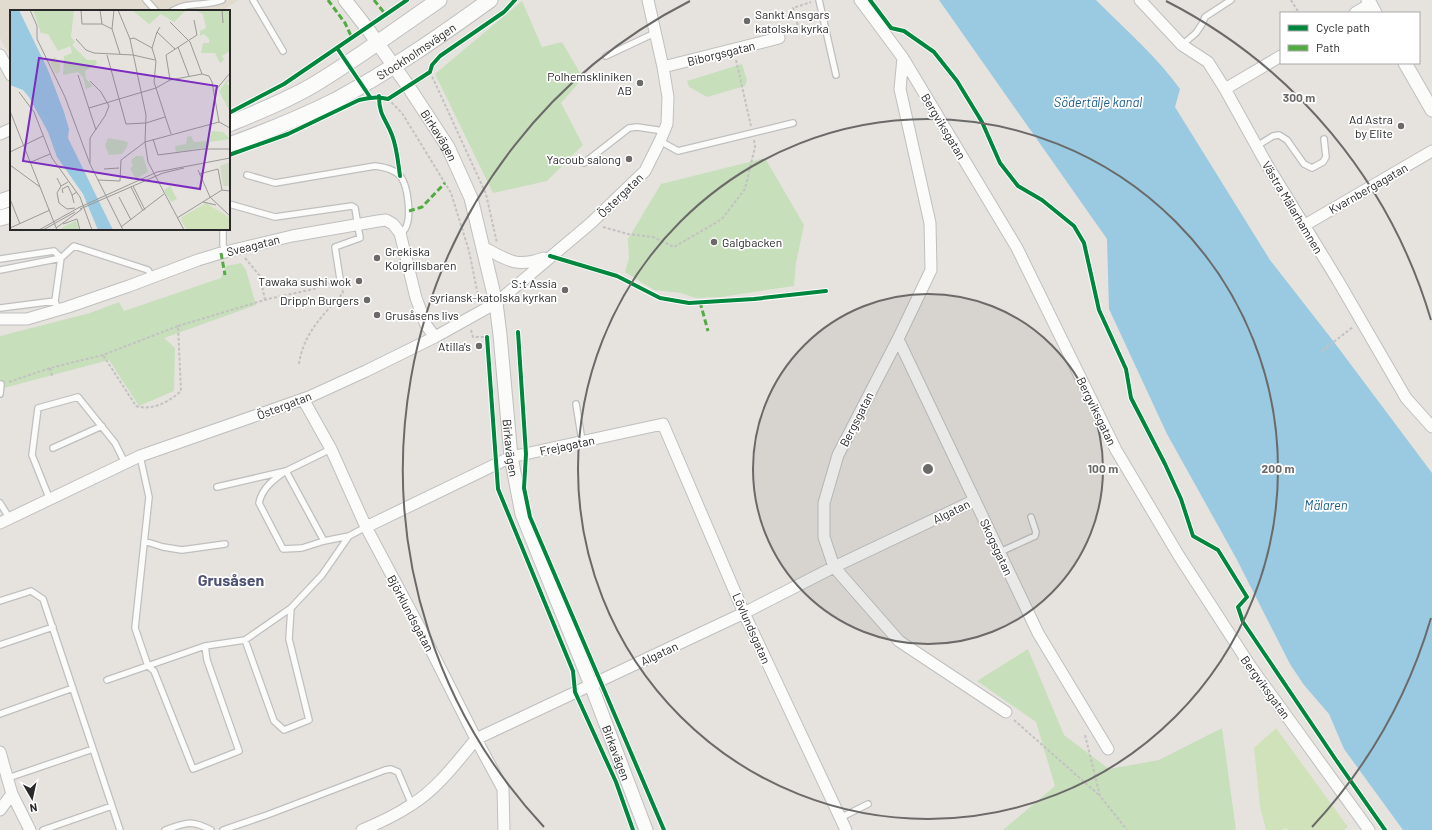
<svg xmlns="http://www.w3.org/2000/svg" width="1432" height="830" viewBox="0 0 1432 830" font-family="Barlow,sans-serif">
	<rect width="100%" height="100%" fill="#e6e3df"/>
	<path fill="#e0dbce" d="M0,0H239L222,11H11V57L0,38Z"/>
	<path fill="#c7dfbb" d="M522,1L542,47L562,42L583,78L561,103L583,145L547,181L493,193L435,74Z
		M742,64L747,80L745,86L707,97L689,87L687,81Z
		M765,158L804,225L796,263L794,286L721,297L696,298L681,293L654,290L625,272L629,258L628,239L661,184Z
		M241,263L246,270L256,305L164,338L175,348L174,391L139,406L109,360L0,389V336L90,313L119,302L124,311L221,278L226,266Z
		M1028,649L1064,735L1109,769L1159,760L1222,728L1236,830H1003L1055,786L1036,722L977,681Z"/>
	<path fill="#d0e2b9" d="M1276,728L1348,827L1344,830H1288L1286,828L1282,830H1266L1260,807L1254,748Z"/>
	<path fill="#99cae1" d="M939,0H1096L1102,6C1129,33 1158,58 1180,89L1175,107L1270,260L1334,342L1432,473V830H1403L1344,749L1329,714L1304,685L1290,664L1236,558L1167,434L1109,309L1107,239Z"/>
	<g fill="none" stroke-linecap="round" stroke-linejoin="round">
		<g stroke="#c0bfc0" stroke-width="8">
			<path id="service" d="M146,0L156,11
				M253,0L283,51
				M819,0L836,75
				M172,11C189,1 204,7 222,0
				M1182,45L1196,33L1202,24L1205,17L1231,0
				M606,56L655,33
				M660,141L678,151L793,123
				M1257,146L1273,136L1279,135L1287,140L1304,164L1312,168L1323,162L1326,157L1324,139
				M584,163L629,128L637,127L664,131
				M247,175L275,183L375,166C384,167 395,169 401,177C408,187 412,218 405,229C404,231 402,232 400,233
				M229,204L275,217L352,206L355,208L360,238L335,247L340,279
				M223,229V245L226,252
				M0,259L54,251L61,258L55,301L58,310
				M0,270L61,258L74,246L148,270L152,277
				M0,308L55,301
				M0,394L1,384
				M576,404L582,441
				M53,448L102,426
				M140,456L149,497L135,628L148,666L154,671L193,769L239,751L207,660L205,646
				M217,487L286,471L331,449
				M50,500L32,455L38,408L78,397L115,443L125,463
				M0,503L10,519
				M144,541L163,547L182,550L225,544
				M324,541L286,471C274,479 262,488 259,503L283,549L302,548L324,541L349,536
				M1000,552L1035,536L1036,532L1031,517
				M0,601L31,591L43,599L120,830
				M245,640L274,721L284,730L309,720L289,639L291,608
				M0,645L53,627
				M107,680L205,646L245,640L291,608L322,575L349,536L366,527
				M0,714L73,688
				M8,778L93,749
				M840,818L868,804
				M43,830L112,806
				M165,830C186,823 190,819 211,830
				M223,830L267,815L385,770L391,769L398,772L412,805"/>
		</g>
		<g stroke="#c0bfc0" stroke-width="13">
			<path id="minor" d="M860,0L903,58L1017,248L1116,450L1179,556L1251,667L1369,830
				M1140,0L1182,45L1208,62L1225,89L1266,163L1337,279L1406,398L1432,427
				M1355,13L1370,4
				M0,55L11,75
				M903,58L900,89L930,223L931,270L898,339L838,455L824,503V537L834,567L899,641L1006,712
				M663,67L779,38
				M1225,89L1281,56
				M0,134L11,129
				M1305,225L1432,151
				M483,247C507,260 516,268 544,258
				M0,319H27L68,307L129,286L198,260L221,253L292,236L378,221L386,220L393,224L400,233L416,298L426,325L435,337
				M898,339L1038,633L1108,749
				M303,399L331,449L366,527L422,632L476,739L503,789L504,830
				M0,523L140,456L309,397L366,371L435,337L496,303L591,223L645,171L660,141L667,124L668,97L663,67L648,0
				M366,527L511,457L663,424L744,613L846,830
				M0,752L12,794L30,830
				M0,810L12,794
				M362,830C379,823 396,815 411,805C437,789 457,762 476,739L744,613L834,567L975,500"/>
		</g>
		<g stroke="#c0bfc0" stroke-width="15">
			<g id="tertiary">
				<path id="s1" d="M345,0L367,28L408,86L448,147L471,198L496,303L500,335L511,457L522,514L591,685L646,830"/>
				<path d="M1368,0L1375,13"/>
				<path d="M1405,63L1432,110"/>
			</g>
		</g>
		<g stroke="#c0bfc0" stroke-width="17">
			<g id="secondary">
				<path d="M229,124C258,112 288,100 315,84C358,58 398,28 439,0"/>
				<path id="s2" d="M229,145C265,132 302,117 336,100C390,71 440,36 490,0"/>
				<path d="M0,202L11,198"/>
				<path d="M0,218L11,215"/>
			</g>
		</g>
		<path stroke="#c3c2c2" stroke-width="2" stroke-dasharray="3 2" stroke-linecap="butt" d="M1291,0L1299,13
			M790,34L799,30L793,8L811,2
			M736,60L751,126
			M430,72L486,194L497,243
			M388,99L402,113L451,193L469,251L479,300
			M603,227L628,234L653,237L674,247L722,219L745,189L755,147L754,140
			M245,258L260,276L265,300
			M178,326L268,299L314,289L332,282
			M471,330L473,337H487
			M1322,351L1353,327
			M299,364C303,334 323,315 343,293L342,287
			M50,368L52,376
			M9,382L50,368L103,355L178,326L181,391C169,402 152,411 136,406L103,355
			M1014,720L1099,795
			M1085,735L1100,796L1127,830"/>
		<use href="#service" stroke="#fbfbfa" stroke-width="5.5"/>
		<use href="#minor" stroke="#fbfbfa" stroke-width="11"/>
		<use href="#tertiary" stroke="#fbfbfa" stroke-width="13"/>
		<use href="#secondary" stroke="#fbfbfa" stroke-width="15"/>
		<path stroke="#53ab44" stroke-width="3" stroke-dasharray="6 3" stroke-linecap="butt" d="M328,0L345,23L352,38
			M374,0L386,15
			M409,211L422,207L445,183
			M221,253L225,275
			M700,302L708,331"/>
		<g stroke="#fff" stroke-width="6">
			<path id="cycleway" d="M870,0L891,28L904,31L934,52L957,81L982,122L1000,163L1018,186L1042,200L1074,226L1084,243L1099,310L1126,369L1131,398L1165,464L1181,499L1193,536L1218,550L1247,597L1238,607L1243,622L1336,760L1385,830
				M337,48L370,97
				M379,96C379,116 386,119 392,135C397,148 398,162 400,176
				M229,113L284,84L407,0
				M229,155L288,134L359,100C370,97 378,96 388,99L430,72L432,65L440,56L504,12L515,0
				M550,256L617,276L660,298L689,303L754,299L826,291
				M518,332L526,454L524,488L530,517L664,830
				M487,337L498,489L573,671L575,692L616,782L633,830"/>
		</g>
		<use href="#cycleway" stroke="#00873e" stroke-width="4"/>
	</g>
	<circle cx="928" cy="469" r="175" fill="#6b6a69" fill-opacity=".12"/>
	<g fill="none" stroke="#6b6a69" stroke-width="2">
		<circle cx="928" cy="469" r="175"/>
		<circle cx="928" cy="469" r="350"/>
		<path d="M1431 618A525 525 0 0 1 1312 827M544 827A525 525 0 0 1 690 1M1166 1A525 525 0 0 1 1431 320"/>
	</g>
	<g fill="#6b6a69" stroke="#fff" stroke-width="1.5">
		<circle cx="747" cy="21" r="4"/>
		<circle cx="640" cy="83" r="4"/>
		<circle cx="1401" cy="126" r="4"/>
		<circle cx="629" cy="159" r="4"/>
		<circle cx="714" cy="242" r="4"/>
		<circle cx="377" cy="258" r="4"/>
		<circle cx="359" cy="281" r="4"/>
		<circle cx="565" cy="290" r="4"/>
		<circle cx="367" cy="300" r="4"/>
		<circle cx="377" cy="315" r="4"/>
		<circle cx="479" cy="346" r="4"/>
	</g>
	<g text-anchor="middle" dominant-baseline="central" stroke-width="3.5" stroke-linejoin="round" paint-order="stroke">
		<g font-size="12" fill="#292929" stroke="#fff" text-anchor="end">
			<text x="755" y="14" text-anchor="start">Sankt Ansgars<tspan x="755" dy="14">katolska kyrka</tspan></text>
			<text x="632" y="76">Polhemskliniken<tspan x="632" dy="14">AB</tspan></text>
			<text x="1393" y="119">Ad Astra<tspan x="1393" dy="14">by Elite</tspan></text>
			<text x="621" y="159">Yacoub salong</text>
			<text x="722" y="242" text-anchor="start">Galgbacken</text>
			<text x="385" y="251" text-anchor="start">Grekiska<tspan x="385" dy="14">Kolgrillsbaren</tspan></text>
			<text x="351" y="281">Tawaka sushi wok</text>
			<text x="557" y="283">S:t Assia<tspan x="557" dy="14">syriansk-katolska kyrkan</tspan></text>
			<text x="359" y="300">Dripp'n Burgers</text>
			<text x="385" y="315" text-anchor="start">Grusåsens livs</text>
			<text x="471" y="346">Atilla's</text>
		</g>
		<g font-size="12" fill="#292929" stroke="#fff">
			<text stroke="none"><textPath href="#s2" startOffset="210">Stockholmsvägen</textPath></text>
			<text transform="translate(721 53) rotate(-14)">Biborgsgatan</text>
			<text transform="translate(944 126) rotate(59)">Bergviksgatan</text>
			<text stroke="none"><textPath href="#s1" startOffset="165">Birkavägen</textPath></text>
			<text transform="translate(1368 188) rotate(-30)">Kvarnbergagatan</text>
			<text transform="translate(620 195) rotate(-44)">Östergatan</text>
			<text transform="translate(1293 207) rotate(59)">Västra Mälarhamnen</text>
			<text transform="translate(253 245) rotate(-14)">Sveagatan</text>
			<text transform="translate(284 405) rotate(-21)">Östergatan</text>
			<text transform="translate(1097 411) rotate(64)">Bergviksgatan</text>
			<text transform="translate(856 419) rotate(-63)">Bergsgatan</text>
			<text transform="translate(567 445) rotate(-12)">Frejagatan</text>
			<text stroke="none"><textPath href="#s1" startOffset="489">Birkavägen</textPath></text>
			<text transform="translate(951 511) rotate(-26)">Algatan</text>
			<text transform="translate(997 547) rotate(65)">Skogsgatan</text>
			<text transform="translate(411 613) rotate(62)">Björklundsgatan</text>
			<text transform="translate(752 628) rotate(66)">Lövlundsgatan</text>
			<text transform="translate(659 653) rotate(-25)">Algatan</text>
			<text transform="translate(1266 687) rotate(54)">Bergviksgatan</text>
			<text stroke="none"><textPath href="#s1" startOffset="813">Birkavägen</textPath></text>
		</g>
		<g font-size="13" font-style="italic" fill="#1a5d8b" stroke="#fff">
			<text x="1098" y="102">Södertälje kanal</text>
			<text x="1326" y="505">Mälaren</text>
		</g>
		<g font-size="16" font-weight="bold" fill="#4e5274" stroke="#fff">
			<text x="231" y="579">Grusåsen</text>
		</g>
	</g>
	<g transform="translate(10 10)">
		<rect width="220" height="220" fill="#e6e3df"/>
		<path d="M23,0H64L61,27L65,32L62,35L77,50H86L87,54L75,61L76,69L83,76L76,79L73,67L68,62L53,65L54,46L62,43L60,36L48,41L38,24L31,23ZM122,0H180L174,2L164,12L151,4L139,14ZM184,0H220V41L212,46L214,50L210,53L205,43H191L193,33H199V29L194,24L190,26V21L196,18L193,4ZM218,69L219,71L216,74L220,76V102L209,81ZM202,121L213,122L220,129L200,132L199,137L166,142L165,136L176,134L177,127L181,126L184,132L199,131ZM98,128L115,131L118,133L117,137L112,144L99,145L95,136ZM126,146H133L138,162L126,169L120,158L123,156L121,150ZM160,176L167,189L161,192L154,180ZM66,211L69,220H50L53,217Z" fill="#c7dfbb"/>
		<path d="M220,152V176H213L210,156Z" fill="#d2dac7"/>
		<path d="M45,47L50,54V62L46,64L39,50ZM196,193L220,208V220H177L171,210L172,207Z" fill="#d0e2b9"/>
		<path d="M0,0H9L38,60L54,102L59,119L58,128L103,220H88L73,184L47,147L38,122L19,87L13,80L0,75Z" fill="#99cae1"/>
		<path fill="none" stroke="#9a9996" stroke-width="1" d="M20,0L27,16V29L55,87L80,154L113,220M71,0L72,14H92L102,19L110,44M90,0L92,14M108,0L120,29L136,105L135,132L138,152L174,220M212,0L213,13M160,12L180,32L192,64M150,17L147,22L165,39M102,19L104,0M147,22L142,38L146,51L144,72L161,124M66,29L76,40L84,43L123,45L145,50M120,29L124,28L142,38M168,37L179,66M97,45L116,114L136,113L155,107M68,65L86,120M160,70L156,45L187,25L184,10M80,71L91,82L99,96L95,106L80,128V153M205,81L220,63M9,82L24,102L42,148L70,187L82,220M79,98L146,78L160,70L192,64L199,66L202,72L209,112M0,101L47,220M143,129L148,145L193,139H220M0,142L33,126M21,152L40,144M0,155L30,177M94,159L109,158M188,160L200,187L220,206M189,164L208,159L212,180M47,168L51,176L58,172M88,170L110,171L111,150L135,132L209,112L220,118M51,176L47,183L49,193L57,199L65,198M123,176L135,200M121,177L133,201M53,183L52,179L58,176L62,185M109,187L121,210M0,189L10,214M193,192L206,195M64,193L62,185L67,182M70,199L153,163L174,158M167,208L212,180L220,181M53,214L67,209L70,220M111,217L154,184M0,218L40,200M46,218L72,199M29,220L68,198L147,162L220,148M33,220L65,202"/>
		<path fill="#7b2cbf" fill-opacity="0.15" stroke="#7b2cbf" stroke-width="2" d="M29,48L207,76L190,179L13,151Z"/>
		<rect width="220" height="220" fill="none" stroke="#292929" stroke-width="2"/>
	</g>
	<circle cx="928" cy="469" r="6" fill="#6b6a69" stroke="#fff" stroke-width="2"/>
	<g font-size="12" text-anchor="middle" font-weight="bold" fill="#6b6a69" stroke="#fff" stroke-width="3.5" stroke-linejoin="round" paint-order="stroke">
		<text x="1299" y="102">300 m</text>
		<text x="1103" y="473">100 m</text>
		<text x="1278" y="473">200 m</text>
	</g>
	<rect x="1280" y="12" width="140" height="52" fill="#ffffff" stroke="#a9a9a9"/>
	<rect x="1288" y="25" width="20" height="6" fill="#00873e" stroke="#a9a9a9"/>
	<text x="1316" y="32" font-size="12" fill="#292929">Cycle path</text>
	<rect x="1288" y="45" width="20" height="6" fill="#53ab44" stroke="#a9a9a9"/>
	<text x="1316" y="52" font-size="12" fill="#292929">Path</text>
	<g transform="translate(32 798) rotate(171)" stroke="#ffffff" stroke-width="3" paint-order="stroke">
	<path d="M0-3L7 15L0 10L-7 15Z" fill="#292929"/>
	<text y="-6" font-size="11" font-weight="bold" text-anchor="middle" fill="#292929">N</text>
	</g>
</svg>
